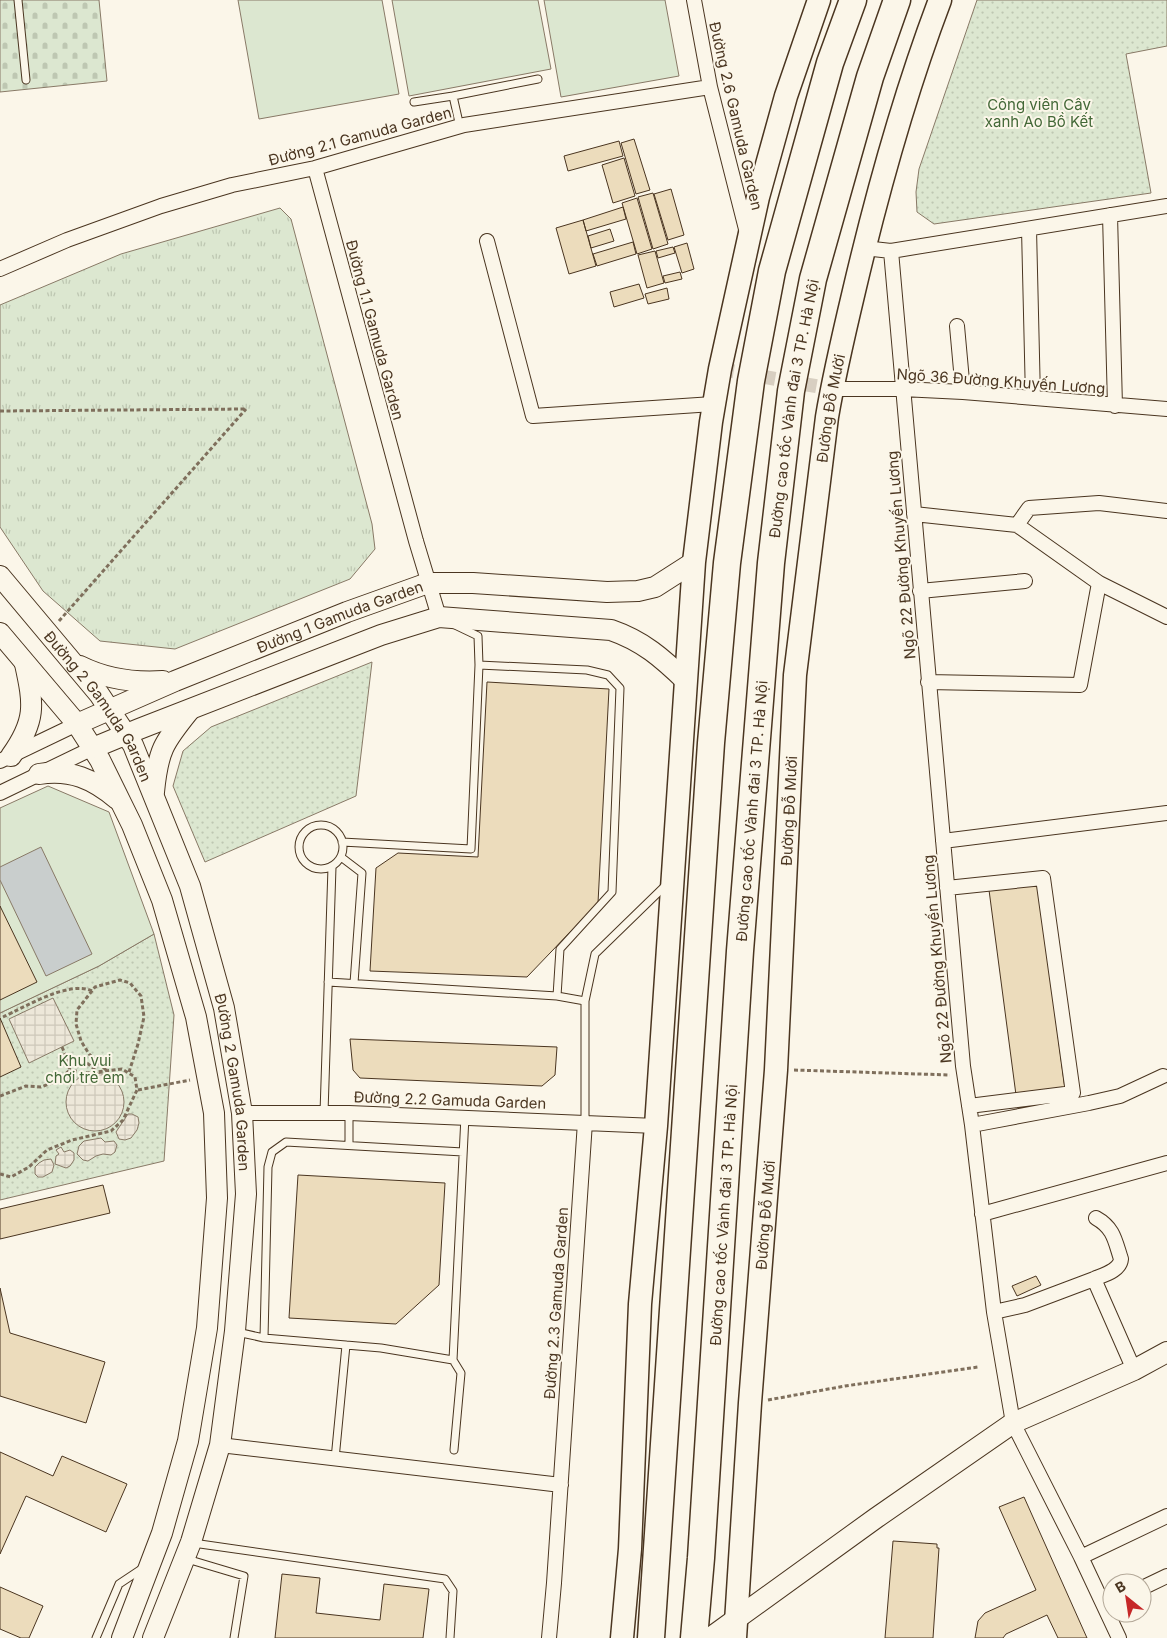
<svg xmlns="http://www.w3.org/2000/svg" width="1167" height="1638" viewBox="0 0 1167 1638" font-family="Inter,sans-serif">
	<defs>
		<pattern id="grass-tufts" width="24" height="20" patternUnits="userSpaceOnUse" patternTransform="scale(1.25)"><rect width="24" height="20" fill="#dce7d0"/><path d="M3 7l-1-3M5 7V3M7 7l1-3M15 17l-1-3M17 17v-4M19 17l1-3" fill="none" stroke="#bec7b2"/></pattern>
		<pattern id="cemetery-stones" width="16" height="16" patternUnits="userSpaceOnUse" patternTransform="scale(1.25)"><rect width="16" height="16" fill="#dce7d0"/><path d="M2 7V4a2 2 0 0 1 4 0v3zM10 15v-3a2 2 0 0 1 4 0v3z" fill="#bec7b2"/></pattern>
		<pattern id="park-dots" width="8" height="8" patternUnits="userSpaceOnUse" patternTransform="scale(1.25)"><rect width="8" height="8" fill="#dce7d0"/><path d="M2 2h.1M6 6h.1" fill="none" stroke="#bec7b2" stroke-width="1.8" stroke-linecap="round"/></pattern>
		<pattern id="plaza-grid" width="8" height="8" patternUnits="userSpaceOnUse" patternTransform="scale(1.25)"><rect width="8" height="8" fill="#ede7d9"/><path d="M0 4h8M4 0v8" fill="none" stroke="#cdc7ba"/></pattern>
	</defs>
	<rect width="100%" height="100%" fill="#fbf6e9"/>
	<path fill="url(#grass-tufts)" stroke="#887966" d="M280,208L291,219L372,524L375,549L350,579L175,649L100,641L43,591L0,527V305L121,254Z"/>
	<path fill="url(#cemetery-stones)" stroke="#887966" d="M0,0H99L107,81L0,92Z"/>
	<path fill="url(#park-dots)" stroke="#887966" d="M977,0H1167V46L1126,54L1151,193L934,224L917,212L916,192L919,169Z
		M372,662L356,796L205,862L173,786L183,751L211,727Z
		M154,934L174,1015L164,1161L0,1200V1013L99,966Z"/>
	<path fill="#dce7d0" stroke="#887966" d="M238,0H382L399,94L259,119Z
		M392,0H538L551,69L409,96Z
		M544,0H665L679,76L561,97Z
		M48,786L109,812L154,934L99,966L0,1013V808Z"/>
	<path fill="url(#plaza-grid)" stroke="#887966" d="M53,998L74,1041L29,1063L9,1019Z
		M66 1102a29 29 0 1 1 58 0a29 29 0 1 1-58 0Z
		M128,1114H132L138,1117L139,1123L137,1130L131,1138L125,1140L119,1139L116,1132Z
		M101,1138L105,1142L114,1141L117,1145L115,1152L111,1155L103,1154L96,1156L88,1161L83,1160L77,1154L79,1146L84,1141Z
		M61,1147L64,1152L70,1150L74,1153V1160L70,1166L66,1168L55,1164L56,1156L59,1154L56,1150Z
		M51,1159L54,1165L52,1172L43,1177H38L35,1174V1167L39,1163L44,1160Z"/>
	<path fill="#c9cecd" stroke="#887966" d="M41,847L92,954L46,976L0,880V867Z"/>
	<path fill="#ecdcbc" stroke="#4a3520" d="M634,139L650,190L636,194L621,143Z
		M619,141L623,156L568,171L564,156Z
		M624,158L635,196L613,203L602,165Z
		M671,189L684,235L668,240L654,194Z
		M653,193L668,244L653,249L638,197Z
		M637,198L652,249L637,254L622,203Z
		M623,207L626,219L586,231L583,220Z
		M583,220L596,266L569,274L556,228Z
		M610,229L614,241L591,248L588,236Z
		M633,242L636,254L597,266L593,254Z
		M687,243L694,269L682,273L674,247Z
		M673,247L675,253L658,258L656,251Z
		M655,251L664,283L647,288L638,255Z
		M680,272L682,279L665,283L663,276Z
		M639,284L644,298L614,307L610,292Z
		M667,288L669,299L648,304L645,294Z
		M487,682L609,689L598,903L527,977L370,971L376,868L398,853L478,857Z
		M1038,883L1065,1089L1016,1095L989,890Z
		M0,906L37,982L0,1000Z
		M0,1018L21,1067L0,1077Z
		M350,1039L557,1047L555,1075L542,1086L360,1078L353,1070Z
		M298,1175L445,1183L439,1285L396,1324L289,1318Z
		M103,1185L110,1213L0,1239V1209Z
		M1036,1276L1041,1285L1017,1296L1012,1286Z
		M0,1288L10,1333L105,1362L86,1423L0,1396Z
		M0,1452L53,1476L62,1456L127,1484L106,1532L26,1496L0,1554Z
		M1024,1497L1087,1638H1058L1047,1615L1006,1634L1003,1638H975L978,1621L985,1613L1036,1590L999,1507Z
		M893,1541L937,1544V1548H939L933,1638H885Z
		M282,1574L320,1578L316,1613L380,1620L384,1584L429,1589L423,1638H275Z
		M0,1587L43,1606L29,1638H21L0,1629Z"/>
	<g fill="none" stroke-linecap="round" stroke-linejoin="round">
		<path stroke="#d8cfc1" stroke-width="14" stroke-dasharray="14 7" stroke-linecap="butt" d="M720,369L832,389"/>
		<g stroke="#4a3520" stroke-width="9">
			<path id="lane" d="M18,0L26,80
				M414,102L453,96
				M460,127L453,96L538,79
				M299 847a22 22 0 1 1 44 0a22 22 0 1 1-44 0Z
				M342,842L471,849L479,665L478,636L455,625
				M341,857L362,873L354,983
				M328,982L557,996L560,949L612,892L620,688L608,675L587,670L479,665
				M557,996L585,1001V1122
				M585,1001L595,954L667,884
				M324,1113L332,867
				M349,1145V1113
				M237,1332L264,1338L381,1348L453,1360L461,1373L454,1450
				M264,1338L268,1167L272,1152L286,1142L463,1152
				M453,1360L465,1116
				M335,1459L346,1345
				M193,1543L445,1579L453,1591L450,1638
				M187,1559L244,1576L234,1638
				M96,1638L119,1584L143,1568"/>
		</g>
		<g stroke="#4a3520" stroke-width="16">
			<path id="street" d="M694,0L710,87L747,233
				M315,168L416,541L439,617
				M1110,215L1115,406
				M1029,229L1033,398
				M487,241L533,416L713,404
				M864,248L891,251L1167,206
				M891,251L963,1066L972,1125L994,1312L1013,1423L1081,1557L1119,1638
				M0,269L67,240L161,206L232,185L315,168L464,125L710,87
				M957,326L963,392
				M832,389H902L963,392L1167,409
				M914,514L1017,525L1099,583L1167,617
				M1017,525L1029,508L1099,503L1167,511
				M920,591L1025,581
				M928,682L1080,685L1099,583
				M0,761L77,724
				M0,793L93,748
				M943,841L1167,813
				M947,888L1043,878L1073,1093L969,1106
				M242,1113H349L656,1126
				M972,1125L1089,1103L1120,1096L1163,1076
				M982,1214L1167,1163
				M1096,1218C1114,1228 1115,1241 1121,1259C1120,1271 1103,1275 1094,1279L1134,1370
				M994,1312L1025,1305L1094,1279
				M220,1445L561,1485
				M1081,1557L1167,1516
				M1142,1588L1167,1576
				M549,1638L554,1583L585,1122"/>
		</g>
		<g stroke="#4a3520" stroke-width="22">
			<g id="secondary">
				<path id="s1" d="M0,576L99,694L133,745L190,886L224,1008L242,1113L246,1194L235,1331L220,1445L191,1542L153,1638"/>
				<path d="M0,633L77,724L100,760L132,825L162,900L196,1017L214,1113L217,1198L207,1328L188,1441L162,1533L122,1638"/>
				<path d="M80,666C106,679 133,683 163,681"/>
				<path id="s2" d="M77,724L175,681L347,612L428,583H473L607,592L638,591L655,587L694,562"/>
				<path d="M93,748L139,729L381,635L439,617L611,630C643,641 662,658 686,681"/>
				<path d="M11,756C36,721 34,705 25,664"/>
				<path d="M39,774C71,769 93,779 117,799"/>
				<path d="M154,792C158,751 163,743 189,711"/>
				<path d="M714,1635L876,1518L1013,1423L1134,1370L1167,1352"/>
			</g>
		</g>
		<g stroke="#4a3520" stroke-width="25">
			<g id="primary">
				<path d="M622,1638L630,1549L640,1304L656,1126L694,562L711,422L720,369L758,197L786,96L819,0"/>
				<path id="s3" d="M735,1638L750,1403L776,1070L795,675L827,417C834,375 844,333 854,291C877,193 904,95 940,0"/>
			</g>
		</g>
		<g stroke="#4a3520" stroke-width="29">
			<g id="highway">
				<path d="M651,1638L711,743L727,563L751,381L772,271L830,63L853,0"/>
				<path id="s4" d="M694,1638L701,1558L740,951L771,563L791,391L813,279L870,77L897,0"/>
			</g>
		</g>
		<path stroke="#7f6f5c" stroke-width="3" stroke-dasharray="4 2.5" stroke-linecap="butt" d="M0,411L245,409
			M59,621L246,409
			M3,1017C25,1007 69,980 92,991
			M62,1047L68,1061L70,1070
			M68,1061C83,1060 85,1060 96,1071
			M106,1070L89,1054L81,1041L76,1024L77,1010L95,987L120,980L130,983L141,996L144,1017L138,1044L129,1072
			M794,1070L950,1075
			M138,1090L190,1080
			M0,1096L26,1086L41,1087L57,1081L70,1070
			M0,1174L11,1177L29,1167L47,1150L72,1140L111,1131L123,1120L137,1090L135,1077L122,1069L87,1073L70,1070
			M768,1400L845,1386L978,1367"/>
		<use href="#lane" stroke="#fbf6e9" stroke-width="7"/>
		<use href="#street" stroke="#fbf6e9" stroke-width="14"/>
		<use href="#secondary" stroke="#fbf6e9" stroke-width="20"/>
		<use href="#primary" stroke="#fbf6e9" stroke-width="22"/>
		<use href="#highway" stroke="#fbf6e9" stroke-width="26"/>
	</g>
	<g text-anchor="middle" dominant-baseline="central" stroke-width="4" stroke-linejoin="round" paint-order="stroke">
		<g font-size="15" fill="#436837" stroke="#fbf6e9">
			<text x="1039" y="104">Công viên Cây<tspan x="1039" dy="17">xanh Ao Bồ Kết</tspan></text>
			<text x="85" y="1060">Khu vui<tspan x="85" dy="17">chơi trẻ em</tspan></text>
		</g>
		<g font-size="15" fill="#4a3520" stroke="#fbf6e9">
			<text transform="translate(736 116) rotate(77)">Đường 2.6 Gamuda Garden</text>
			<text transform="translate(360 136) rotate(-15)">Đường 2.1 Gamuda Garden</text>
			<text transform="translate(375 330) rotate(75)">Đường 1.1 Gamuda Garden</text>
			<text transform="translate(1001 381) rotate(4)">Ngõ 36 Đường Khuyến Lương</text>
			<text stroke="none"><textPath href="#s4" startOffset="1234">Đường cao tốc Vành đai 3 TP. Hà Nội</textPath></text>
			<text stroke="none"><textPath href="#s3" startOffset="1234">Đường Đỗ Mười</textPath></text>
			<text transform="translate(901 555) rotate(-95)">Ngõ 22 Đường Khuyến Lương</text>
			<text stroke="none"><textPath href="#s2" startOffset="284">Đường 1 Gamuda Garden</textPath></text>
			<text stroke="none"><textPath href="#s1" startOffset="164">Đường 2 Gamuda Garden</textPath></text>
			<text stroke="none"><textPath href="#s3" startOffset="829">Đường Đỗ Mười</textPath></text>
			<text stroke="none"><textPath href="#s4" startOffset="829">Đường cao tốc Vành đai 3 TP. Hà Nội</textPath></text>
			<text transform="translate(937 959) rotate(-95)">Ngõ 22 Đường Khuyến Lương</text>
			<text stroke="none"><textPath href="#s1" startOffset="569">Đường 2 Gamuda Garden</textPath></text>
			<text transform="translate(450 1100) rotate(2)">Đường 2.2 Gamuda Garden</text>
			<text stroke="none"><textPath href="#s3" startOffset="424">Đường Đỗ Mười</textPath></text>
			<text stroke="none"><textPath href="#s4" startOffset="424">Đường cao tốc Vành đai 3 TP. Hà Nội</textPath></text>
			<text transform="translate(556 1303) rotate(-86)">Đường 2.3 Gamuda Garden</text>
		</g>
	</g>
	<g transform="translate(1127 1598) rotate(330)"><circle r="24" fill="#fbf6e9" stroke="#b4a999"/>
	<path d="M0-4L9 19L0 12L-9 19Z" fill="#c62828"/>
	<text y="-8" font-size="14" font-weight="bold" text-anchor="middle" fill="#4a3520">B</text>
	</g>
</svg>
